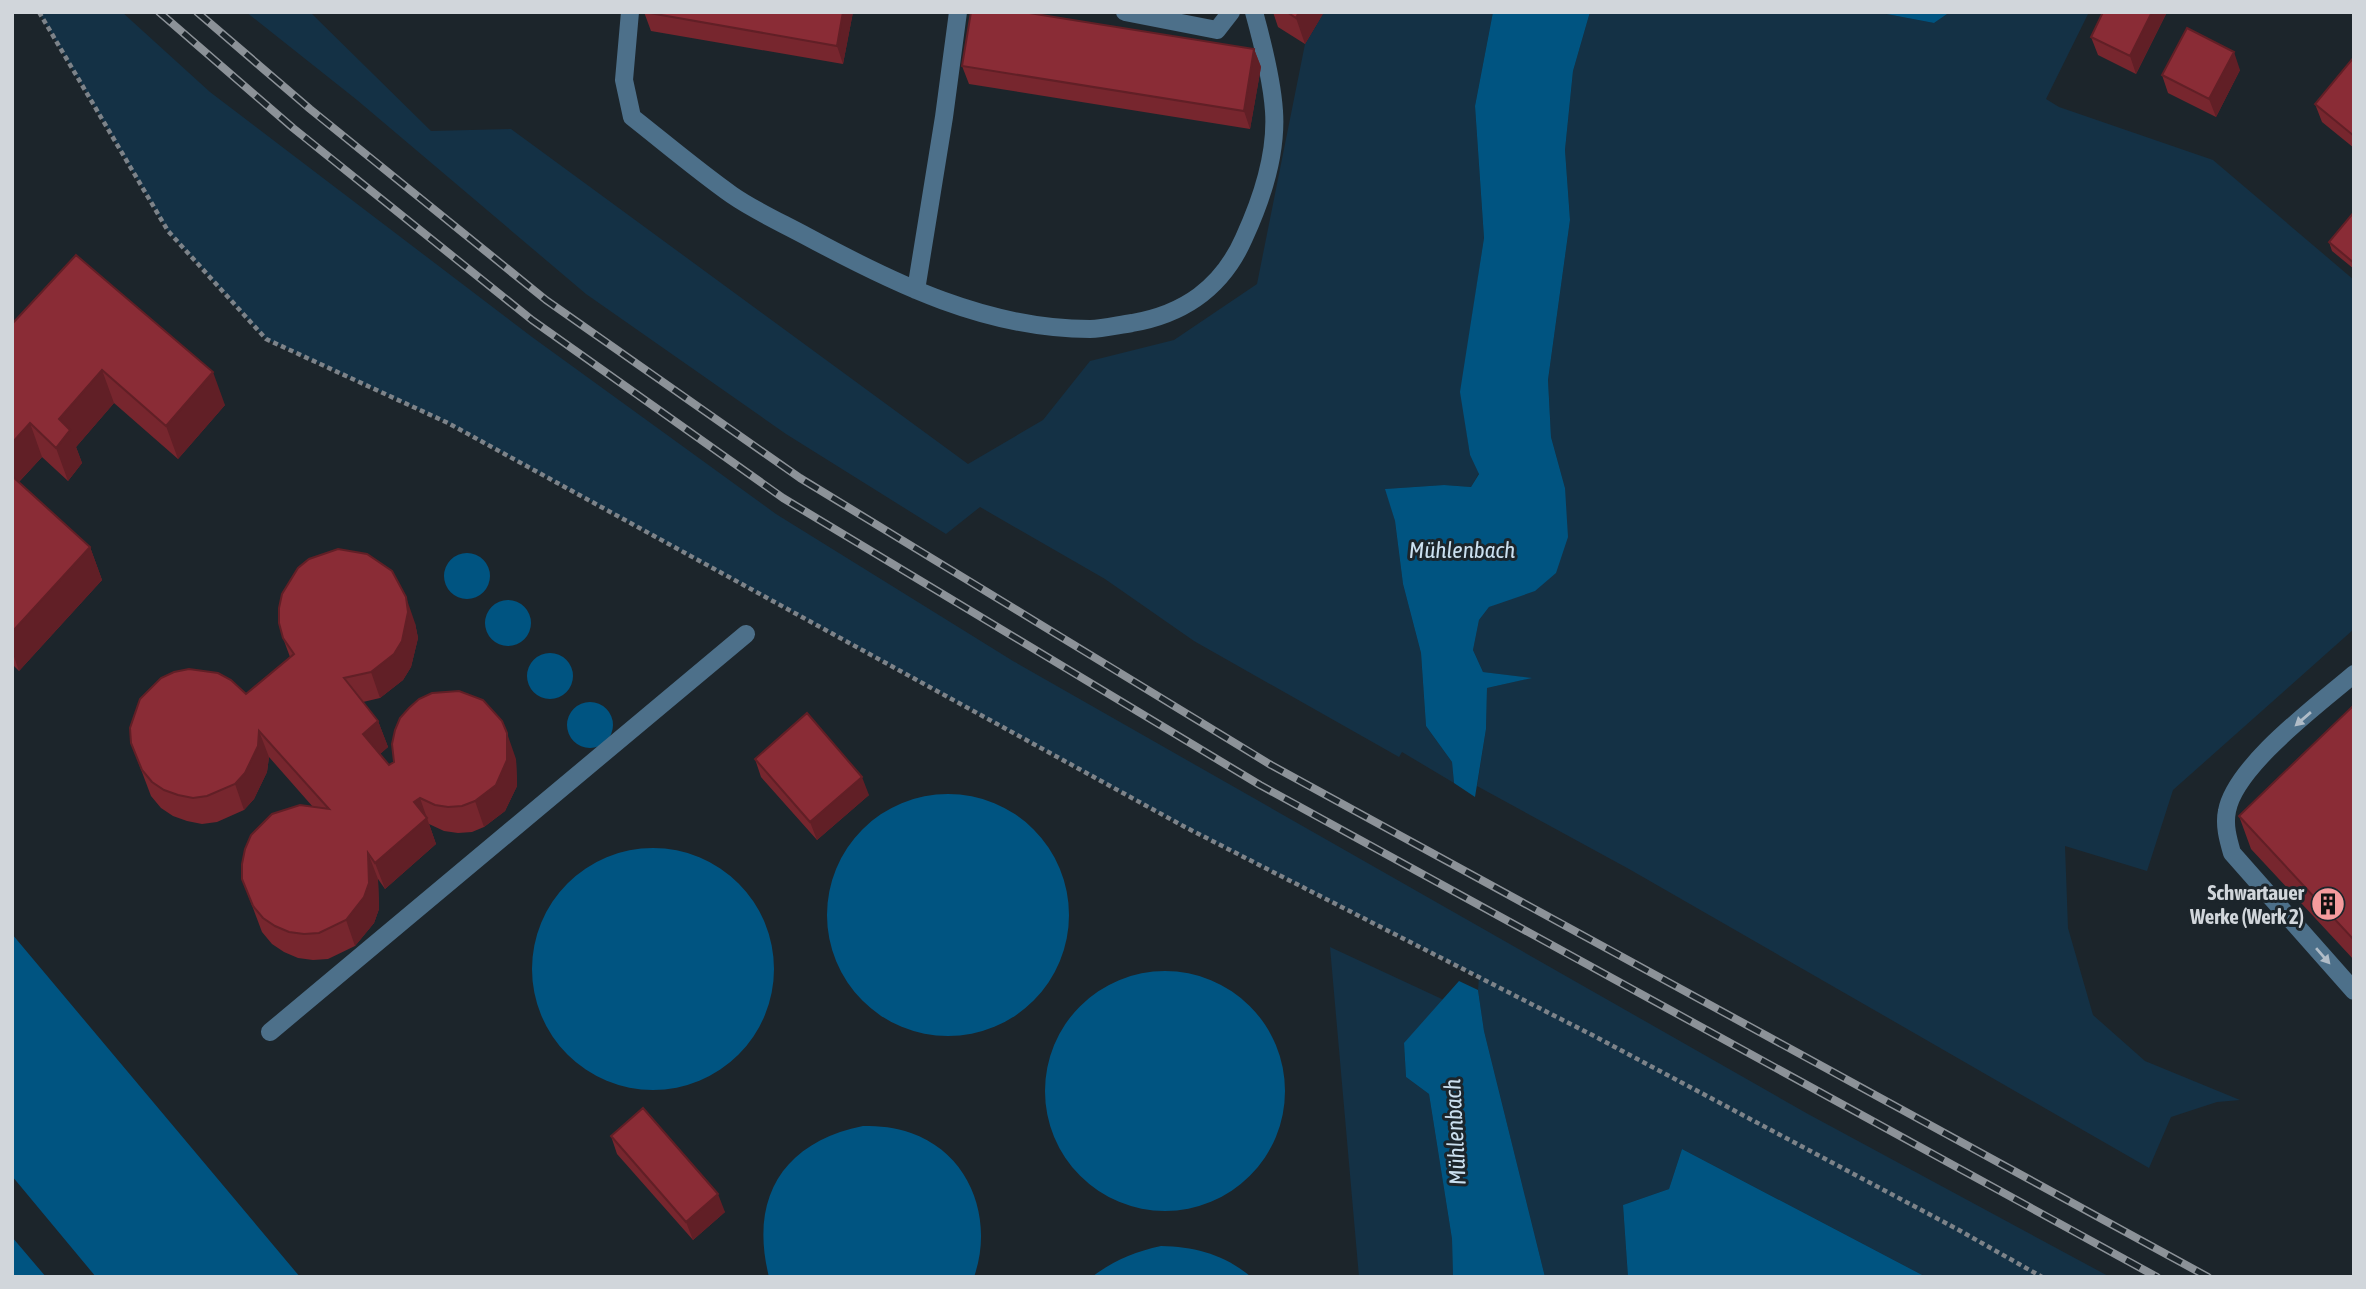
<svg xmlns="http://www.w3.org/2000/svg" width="2366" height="1289" viewBox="0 0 2366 1289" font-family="'Asap Condensed',sans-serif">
	<rect width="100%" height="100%" fill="#1c252b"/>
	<path fill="#143145" d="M39,12H122L210,92L532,337L776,514L1013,661L1808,1114L2110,1277H1926L1682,1149L1669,1189L1623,1205L1628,1277H1545L1484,1031L1478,990L1479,977L1185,827L448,423L266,339L168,231Z
		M246,12H310L431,131L511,129L968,464L1043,420L1090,361L1174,340L1257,284L1305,44L1324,12H1493L1475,106L1484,238L1461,392L1470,455L1479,473L1471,487L1444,485L1386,489L1395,521L1403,584L1421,653L1426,726L1452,762L1454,783L1402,752L1399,757L1194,641L1105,579L980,507L946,534L786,434L586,294L357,100Z
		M1590,12H1876L1934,23L1950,12H2089L2046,99L2059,107L2213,160L2354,280V629L2173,790L2147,871L2065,846L2068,928L2093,1015L2145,1061L2240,1100L2217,1102L2171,1117L2149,1168L1629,869L1477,786L1486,729L1487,688L1530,678L1483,672L1473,650L1479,620L1489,607L1509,598L1565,488L1551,437L1548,380L1570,220L1565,150L1573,71Z
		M1330,947L1444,1000L1404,1044L1406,1077L1429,1094L1452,1239L1453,1277H1359Z"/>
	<path fill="#005481" d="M1493,12H1590L1573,71L1565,150L1570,220L1548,380L1551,437L1565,488L1568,537L1556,573L1535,591L1489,607L1479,620L1473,650L1483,672L1532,678L1487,688L1486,729L1475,797L1454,783L1452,762L1426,726L1421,653L1403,584L1395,521L1385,489L1444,485L1471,487L1479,474L1470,455L1460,392L1484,238L1475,106Z
		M1876,12H1950L1934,23Z
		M444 576a23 23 0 1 1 46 0a23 23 0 1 1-46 0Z
		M485 623a23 23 0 1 1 46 0a23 23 0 1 1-46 0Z
		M527 676a23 23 0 1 1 46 0a23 23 0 1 1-46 0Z
		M567 725a23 23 0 1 1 46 0a23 23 0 1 1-46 0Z
		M827 915a121 121 0 1 1 242 0a121 121 0 1 1-242 0Z
		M532 969a121 121 0 1 1 242 0a121 121 0 1 1-242 0Z
		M12,934L300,1277H96L12,1176Z
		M1045 1091a120 120 0 1 1 240 0a120 120 0 1 1-240 0Z
		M1459,981L1478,990L1484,1031L1545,1277H1453L1452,1239L1429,1094L1406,1077L1404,1043Z
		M863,1126C880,1126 895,1127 911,1133C971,1154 994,1220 974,1277H769C749,1198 783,1142 863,1126Z
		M1682,1149L1926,1277H1628L1623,1205L1669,1189Z
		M12,1237L46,1277H12Z
		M1161,1246C1195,1247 1224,1254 1251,1277H1092C1114,1260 1134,1252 1161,1246Z"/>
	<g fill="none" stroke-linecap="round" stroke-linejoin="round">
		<path stroke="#7d8389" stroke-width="4.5" stroke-dasharray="5 3.5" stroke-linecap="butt" d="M39,12L168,231L266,339L448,423L1185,827L1596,1037L1957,1229L2042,1277"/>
		<path stroke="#4d708a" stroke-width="18" d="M630,12L624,80L632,117C665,143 698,171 732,195C755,211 782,223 806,236C895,284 987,329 1090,329C1103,329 1118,325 1132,323C1184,314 1222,288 1244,238C1262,199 1277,155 1274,111C1272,81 1262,41 1254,12
			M1125,12L1217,30L1231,12
			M916,290L944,117L958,12
			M2354,674C2319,704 2235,766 2227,811C2224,825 2228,839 2232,853L2354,991
			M270,1032L746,634"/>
		<g stroke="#8c9298" stroke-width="8">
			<path id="rail" d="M159,12L293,128L532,320L783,498L1260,785L2157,1277
				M197,12L310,109L546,300L800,478L1271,765L2208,1277"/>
		</g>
		<use href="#rail" stroke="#1c252b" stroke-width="5" stroke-dasharray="16" stroke-linecap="butt"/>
	</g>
	<path fill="#77262e" d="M644,12H853L843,64L651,31Z
		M1273,12H1324L1305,44L1278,27Z
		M2103,12H2167L2136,74L2098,55L2091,37Z
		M1254,49L1261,67L1250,129L969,84L962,66Z
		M2354,57V148L2322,122L2315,104Z
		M2240,70L2216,117L2168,93L2162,75Z
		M2354,212V269L2332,251L2329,242Z
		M12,324L225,405L178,459L114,403L76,447L82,463L68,481L42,457L19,482L90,547L102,580L19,671L12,664Z
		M415,623L418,638L411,667L403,680L380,698L363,702L378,721L388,747L380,754L389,765L516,759L517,786L505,811L484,827L472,832L458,833L444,831L429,824L436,844L385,889L378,879L379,909L374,923L355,946L328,959L313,960L298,958L284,952L272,944L262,932L242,879L313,807L269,757L267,772L254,799L244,810L217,822L202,824L187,821L173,816L161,808L151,796L131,743L246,694L290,657L283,638Z
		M2354,705V960L2251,849L2239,816Z
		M755,759L869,795L817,840L761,777Z
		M611,1136L725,1212L693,1240L617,1154Z"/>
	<path fill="#611f26" d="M843,12H853L843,64L837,46Z
		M1299,12H1324L1305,44L1296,18Z
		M2152,12H2167L2136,74L2130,56Z
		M1254,49L1261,67L1250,129L1244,111Z
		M2234,52L2240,70L2216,117L2209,99Z
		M102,370L114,403L76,447L82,463L68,481L56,448L59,419Z
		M213,372L225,405L178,459L166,426Z
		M30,423L42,457L12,489V443Z
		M90,547L102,580L19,671L12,651V632Z
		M406,597L415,623L418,638L411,667L403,680L380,698L371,672Z
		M378,721L388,747L373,760L363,734Z
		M259,731L269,757L267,772L254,799L244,810L235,784Z
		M507,733L516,759L517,786L505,811L484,827L475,801Z
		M862,777L869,795L817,840L810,822Z
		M420,798L436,844L385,889L375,863L414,802Z
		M368,853L378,879L379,909L374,923L355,946L346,920Z
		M718,1194L725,1212L693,1240L686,1222Z"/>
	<path fill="#8a2c36" stroke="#611f26" stroke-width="2" d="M644,12H843L837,46Z
		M971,12H1023L1254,49L1244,111L962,66Z
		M1287,12H1299L1296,18Z
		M2103,12H2152L2130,56L2091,37Z
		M2187,28L2234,52L2209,99L2162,75Z
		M2354,57V136L2315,104Z
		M2354,212V263L2329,242Z
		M76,255L213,372L166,426L102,370L59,419L70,430L56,448L30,423L12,443V324Z
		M12,476L90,547L12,632Z
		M338,549L367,554L392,571L406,597L408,612L402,641L394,654L371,672L344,678L378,721L363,734L389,765L394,762L392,744L395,730L400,718L409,708L419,699L432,693L459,691L483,700L502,721L507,733V760L496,785L475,801L462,806L448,807L435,805L420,798L414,802L427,818L375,863L368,853L369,883L364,897L346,920L319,933L304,934L289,932L275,926L263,918L253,906L242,879V864L245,849L251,835L272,814L300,805L329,809L259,731L258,746L245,773L235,784L207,796L193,798L178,795L164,790L152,782L142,770L131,743L130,728L140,699L161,678L174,672L189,669L218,673L231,680L246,694L294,654L283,638L279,623V608L282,594L298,568L309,559Z
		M2354,705V940L2239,816Z
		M807,713L862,777L810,822L755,759Z
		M643,1108L718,1194L686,1222L611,1136Z"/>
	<defs><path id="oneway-solid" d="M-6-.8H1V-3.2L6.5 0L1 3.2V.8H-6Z" transform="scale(1.75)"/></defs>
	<g fill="#b0bcc7">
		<use href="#oneway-solid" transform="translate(2303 719) rotate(139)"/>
		<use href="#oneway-solid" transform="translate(2323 956) rotate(49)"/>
	</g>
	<defs>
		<g id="building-disc" transform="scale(1.75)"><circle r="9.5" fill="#f59b9d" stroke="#1c252b"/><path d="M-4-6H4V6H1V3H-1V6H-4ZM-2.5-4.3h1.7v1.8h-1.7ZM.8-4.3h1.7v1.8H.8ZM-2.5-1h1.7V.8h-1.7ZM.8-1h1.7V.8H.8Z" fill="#111"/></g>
	</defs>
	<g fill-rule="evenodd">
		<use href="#building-disc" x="2328" y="904"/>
	</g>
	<g text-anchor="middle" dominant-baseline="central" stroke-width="6" stroke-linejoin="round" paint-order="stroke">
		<g font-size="21" font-weight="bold" fill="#d1d6db" stroke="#1c252b" text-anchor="end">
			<text x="2304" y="892">Schwartauer<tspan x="2304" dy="24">Werke (Werk 2)</tspan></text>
		</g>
		<g font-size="23" font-style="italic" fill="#cbe0f0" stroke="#1c252b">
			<text x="1462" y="550">Mühlenbach</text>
			<text transform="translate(1455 1132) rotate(-93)">Mühlenbach</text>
		</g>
	</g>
	<rect width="2366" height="1289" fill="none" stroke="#d1d6db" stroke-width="28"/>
</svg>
